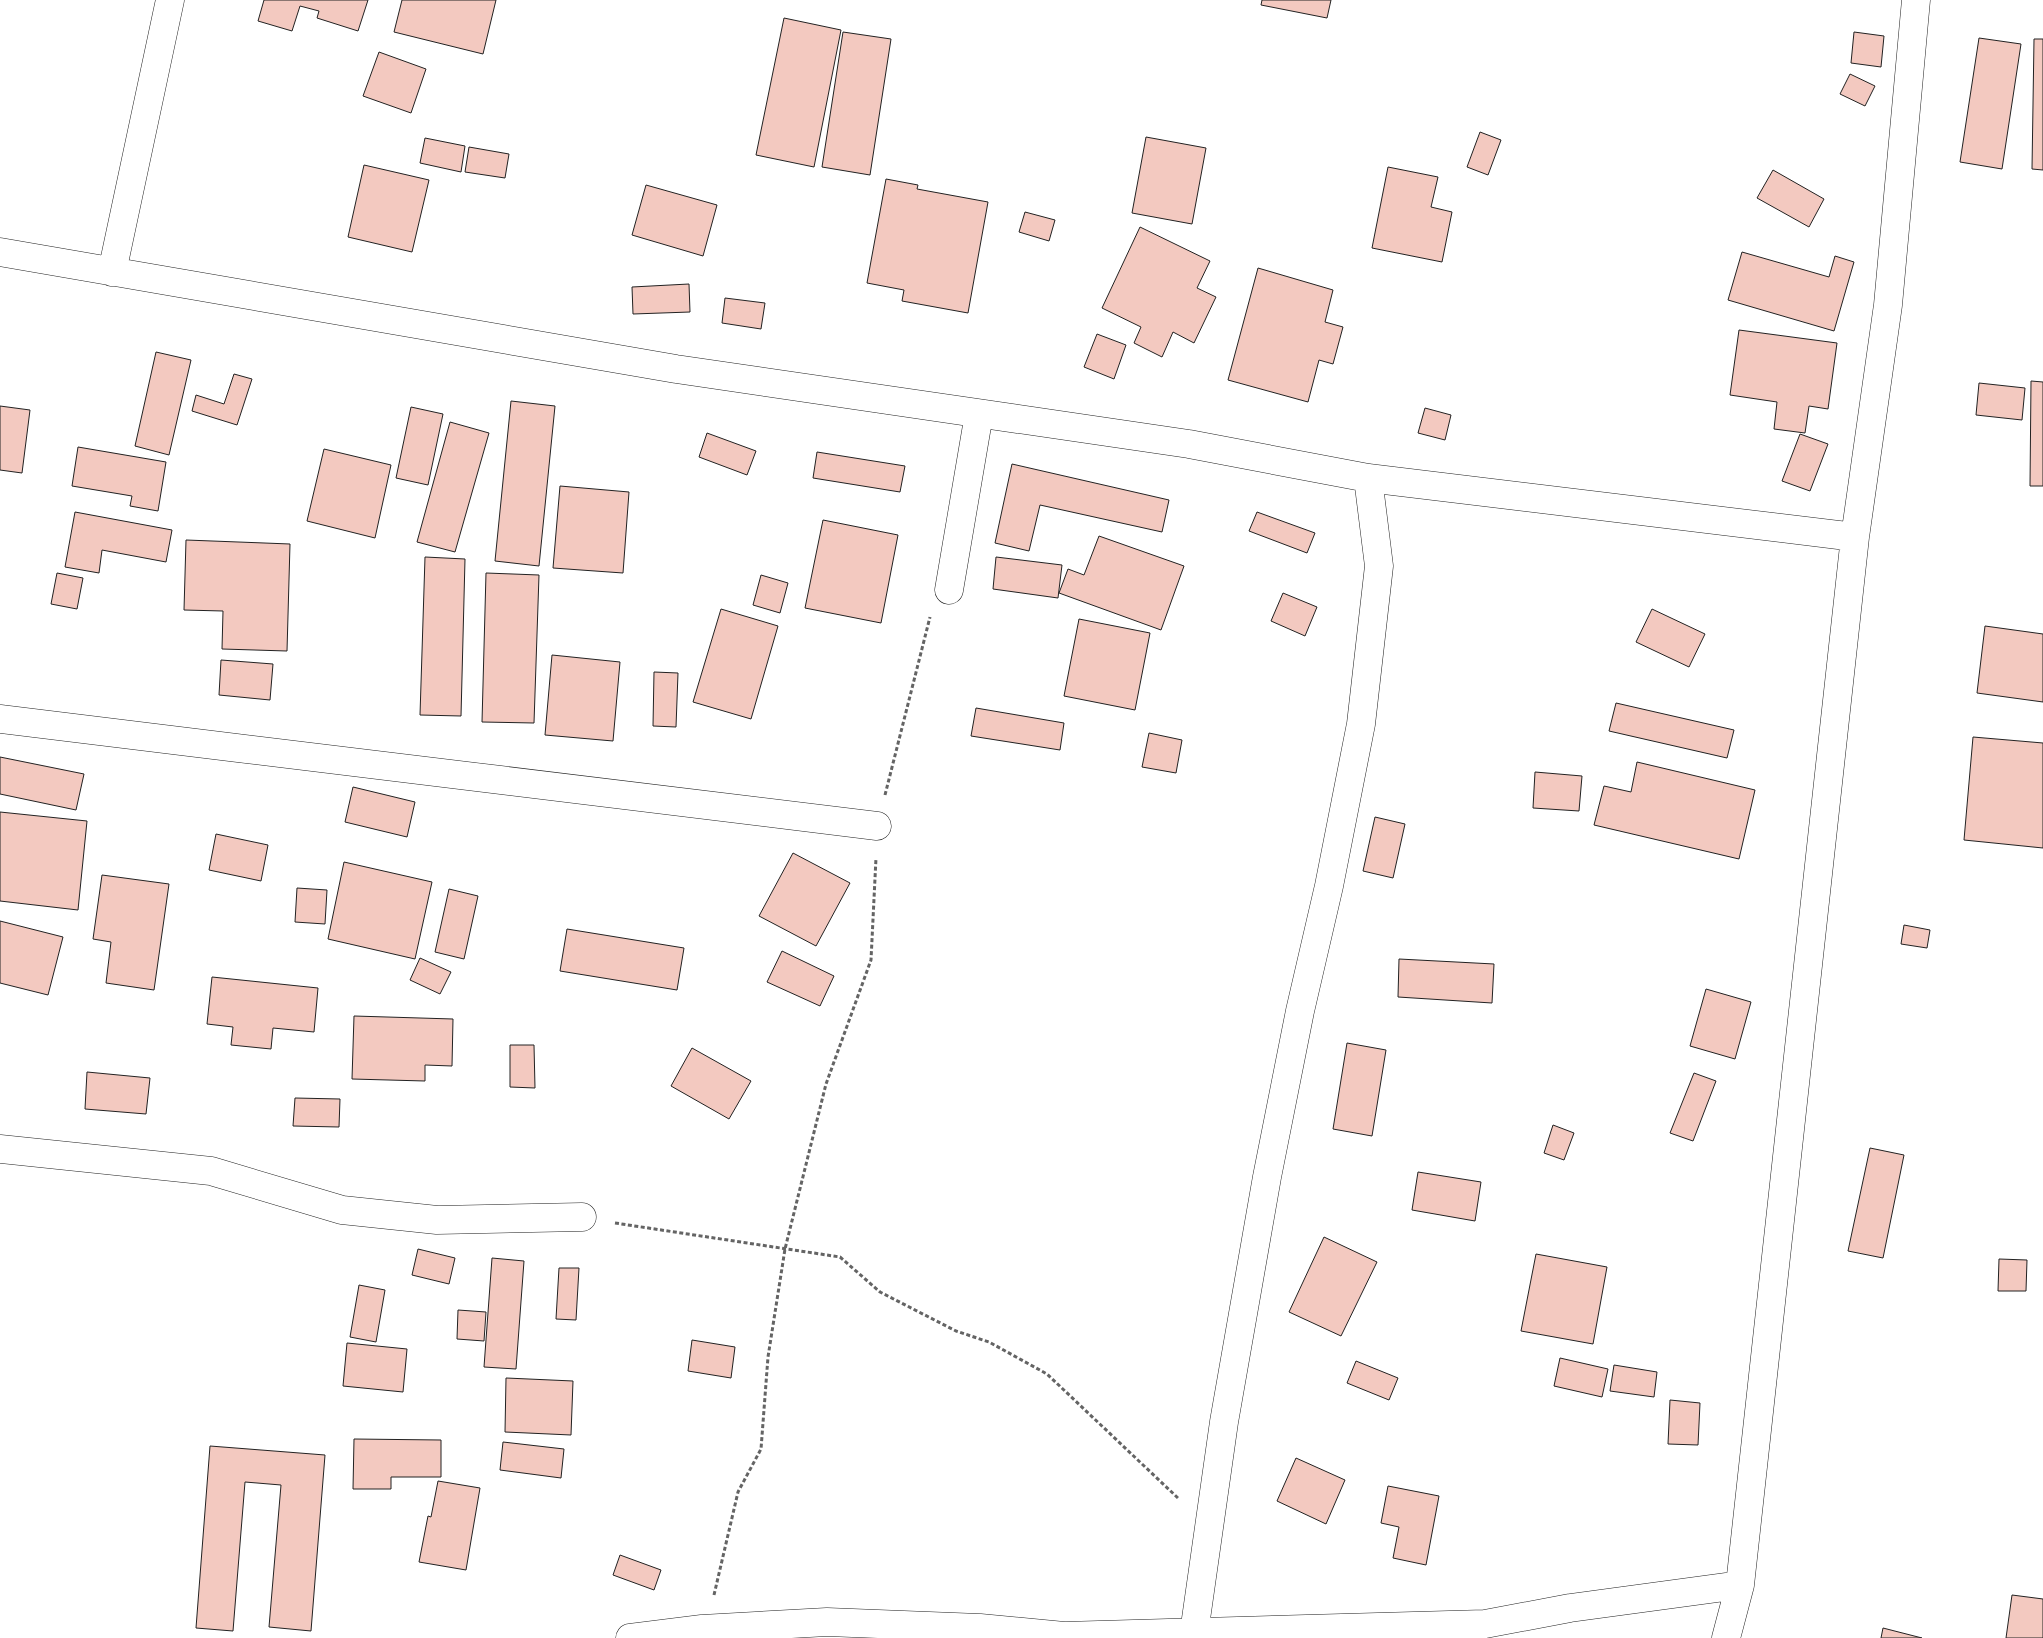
<svg xmlns="http://www.w3.org/2000/svg" width="2043" height="1638" viewBox="0 0 2043 1638" font-family="Figtree,sans-serif">
	<rect width="100%" height="100%" fill="#fff"/>
	<path fill="#f3c9c0" stroke="#222" d="M264,0H368L358,31L317,18L319,11L300,6L292,31L258,21Z
		M402,0H496L483,54L394,32Z
		M1262,0H1331L1327,18L1261,5Z
		M784,18L841,30L814,167L756,155Z
		M843,32L891,39L870,175L822,167Z
		M1854,32L1884,36L1881,67L1851,63Z
		M1979,38L2021,44L2002,169L1960,162Z
		M2034,39H2043V170L2032,169Z
		M379,52L426,69L411,113L363,96Z
		M1850,74L1875,86L1865,106L1840,94Z
		M1480,132L1501,140L1488,175L1467,167Z
		M1146,137L1206,148L1192,224L1132,213Z
		M425,138L465,146L461,172L420,163Z
		M469,147L509,154L505,178L465,172Z
		M364,165L429,180L412,252L348,237Z
		M1388,167L1438,177L1431,207L1452,212L1442,262L1372,248Z
		M1773,170L1824,199L1809,227L1757,198Z
		M886,179L918,185L917,189L988,202L968,313L902,301L904,290L867,283Z
		M646,185L717,205L703,256L632,235Z
		M1025,212L1055,220L1049,241L1019,232Z
		M1140,227L1210,261L1197,288L1216,297L1194,343L1173,332L1162,357L1134,343L1141,327L1102,308Z
		M1742,252L1829,277L1835,256L1854,262L1834,331L1728,300Z
		M1258,268L1333,290L1325,322L1343,327L1333,364L1319,360L1308,402L1228,380Z
		M689,284L690,312L633,314L632,287Z
		M725,298L765,303L761,329L722,323Z
		M1739,330L1837,343L1828,409L1809,406L1805,433L1774,429L1777,402L1730,395Z
		M1097,334L1126,345L1114,379L1084,367Z
		M156,352L191,360L169,455L135,446Z
		M234,374L252,379L237,425L192,411L196,395L224,404Z
		M2031,381L2043,382V486H2030Z
		M1979,383L2025,388L2022,420L1976,415Z
		M511,401L555,406L539,566L495,561Z
		M0,406L30,410L22,473L0,470Z
		M411,407L443,414L428,485L396,478Z
		M1425,408L1451,415L1445,440L1418,433Z
		M450,422L489,433L455,552L417,542Z
		M707,433L756,451L747,475L699,457Z
		M1800,434L1828,444L1810,491L1782,481Z
		M78,447L166,462L158,511L130,506L132,496L72,486Z
		M324,449L391,465L375,538L307,521Z
		M817,452L905,466L900,492L813,478Z
		M1012,464L1169,500L1162,532L1040,505L1029,551L995,543Z
		M560,486L629,492L623,573L553,568Z
		M75,512L172,530L166,562L102,550L99,573L65,567Z
		M1257,512L1315,533L1307,553L1249,531Z
		M823,520L898,535L881,623L805,608Z
		M1099,536L1184,566L1161,630L1059,593L1068,569L1084,575Z
		M186,540L290,544L287,651L222,649L223,611L184,610Z
		M425,557L465,559L461,716L420,715Z
		M996,557L1062,565L1058,598L993,589Z
		M57,573L83,578L77,609L51,604Z
		M486,573L539,575L534,723L482,722Z
		M761,575L788,583L780,613L753,605Z
		M1283,593L1317,607L1305,636L1271,621Z
		M721,609L778,626L751,719L693,702Z
		M1652,609L1705,634L1689,667L1636,642Z
		M1079,619L1150,633L1135,710L1064,696Z
		M1985,626L2043,634V702L1977,693Z
		M552,655L620,662L613,741L545,735Z
		M221,660L273,664L270,700L219,695Z
		M654,672L678,673L676,727L653,726Z
		M1616,703L1734,730L1727,758L1609,731Z
		M976,708L1064,723L1060,750L971,736Z
		M1149,733L1182,740L1176,773L1142,767Z
		M1973,737L2043,743V848L1964,840Z
		M0,757L84,774L76,810L0,794Z
		M1637,762L1755,790L1739,859L1594,825L1604,786L1631,792Z
		M1535,772L1582,776L1579,811L1533,808Z
		M353,787L415,802L407,837L345,822Z
		M0,812L87,821L78,910L0,901Z
		M1375,817L1405,824L1393,878L1363,871Z
		M216,834L268,845L261,881L209,870Z
		M793,853L850,883L816,946L759,916Z
		M344,862L432,882L415,959L328,939Z
		M102,875L169,884L154,990L106,983L111,942L93,939Z
		M297,888L327,890L325,924L295,922Z
		M449,889L478,896L464,959L435,952Z
		M0,921L63,937L48,995L0,983Z
		M1904,925L1930,930L1927,948L1901,944Z
		M567,929L684,948L677,990L560,971Z
		M782,951L834,976L820,1006L767,982Z
		M420,958L451,972L440,994L410,980Z
		M1399,959L1494,964L1492,1003L1398,997Z
		M212,977L318,988L314,1032L273,1028L271,1049L231,1045L233,1027L207,1024Z
		M1706,989L1751,1002L1735,1059L1690,1046Z
		M354,1016L453,1019L452,1066L425,1065V1081L352,1079Z
		M1347,1043L1386,1050L1372,1136L1333,1129Z
		M510,1045H534L535,1088L510,1087Z
		M692,1048L751,1081L729,1119L671,1086Z
		M87,1072L150,1078L146,1114L85,1109Z
		M1694,1073L1716,1081L1693,1141L1670,1133Z
		M295,1098L340,1099L339,1127L293,1126Z
		M1553,1125L1574,1133L1564,1160L1544,1153Z
		M1870,1148L1904,1155L1883,1258L1848,1251Z
		M1418,1172L1481,1182L1475,1221L1412,1210Z
		M1324,1237L1377,1262L1341,1336L1289,1312Z
		M418,1249L455,1258L449,1284L412,1275Z
		M1536,1254L1607,1267L1593,1344L1521,1331Z
		M492,1258L524,1261L516,1369L484,1367Z
		M1999,1259L2027,1260L2026,1291H1998Z
		M559,1268H579L576,1320L556,1319Z
		M359,1285L385,1290L376,1342L350,1337Z
		M458,1310L486,1312L484,1341L457,1339Z
		M692,1340L735,1347L731,1378L688,1371Z
		M347,1343L407,1349L403,1392L343,1386Z
		M1560,1358L1608,1369L1602,1397L1554,1386Z
		M1356,1361L1398,1378L1389,1400L1347,1383Z
		M1614,1365L1657,1372L1654,1397L1610,1391Z
		M506,1378L573,1381L571,1435L505,1432Z
		M1670,1400L1700,1403L1698,1445L1668,1444Z
		M354,1439L441,1440V1477H391V1489H353Z
		M503,1442L564,1449L561,1478L500,1470Z
		M210,1446L325,1455L311,1631L269,1627L281,1485L245,1482L233,1631L196,1628Z
		M1296,1458L1345,1480L1326,1524L1277,1501Z
		M438,1481L480,1488L466,1570L419,1562L428,1516L431,1517Z
		M1388,1486L1439,1496L1426,1565L1393,1558L1399,1527L1381,1523Z
		M620,1555L661,1570L654,1590L613,1575Z
		M2012,1595L2043,1599V1638H2006Z
		M1883,1628L1922,1638H1881Z"/>
	<g fill="none" stroke-linecap="round" stroke-linejoin="round">
		<g stroke="#222" stroke-width="29">
			<path id="minor" d="M0,252L676,369L1189,444L1368,478L1855,537
				M112,272L170,0
				M949,590L979,414
				M0,719L877,826
				M0,1149L211,1171L342,1210L437,1220L582,1217
				M1194,1633L1224,1422L1267,1177L1300,1011L1329,886L1361,724L1379,566L1368,478
				M630,1638L702,1629L827,1622L980,1628L1064,1636L1485,1624L1570,1608L1740,1585
				M1726,1638L1740,1585L1855,537L1888,305L1916,0"/>
		</g>
		<path stroke="#646464" stroke-width="3" stroke-dasharray="4 2.5" stroke-linecap="butt" d="M885,795L930,617
			M615,1223L840,1257L880,1292L956,1331L989,1342L1047,1374L1179,1499
			M714,1595L738,1492L761,1449L768,1357L785,1249L826,1084L871,960L876,858"/>
		<use href="#minor" stroke="#fff" stroke-width="28"/>
	</g>
</svg>
